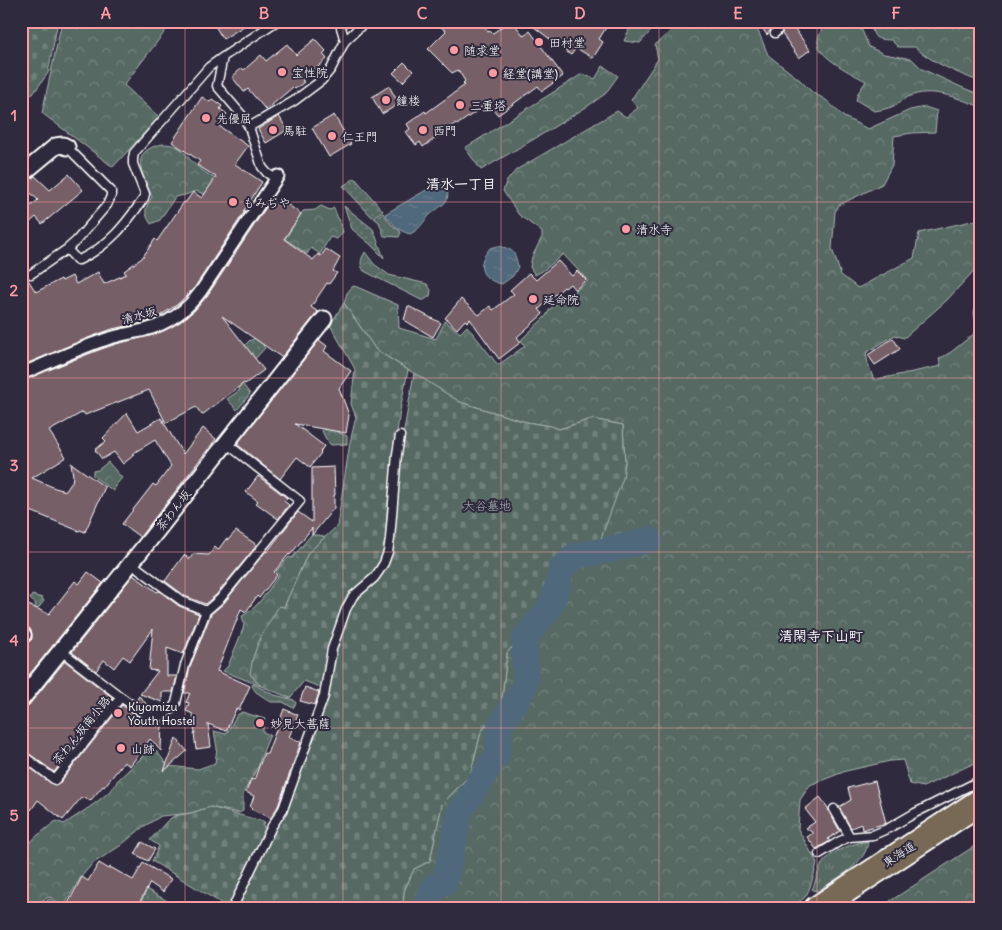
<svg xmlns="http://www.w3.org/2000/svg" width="1002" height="930" viewBox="0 0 1002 930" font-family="Delius,'Klee One',sans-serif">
	<defs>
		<pattern id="grass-tufts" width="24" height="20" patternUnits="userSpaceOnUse" patternTransform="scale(1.25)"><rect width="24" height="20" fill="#576b64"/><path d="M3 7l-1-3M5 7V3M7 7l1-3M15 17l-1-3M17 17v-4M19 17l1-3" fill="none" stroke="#70817b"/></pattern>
		<pattern id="forest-crowns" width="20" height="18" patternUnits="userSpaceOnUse" patternTransform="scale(1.25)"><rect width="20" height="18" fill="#576b64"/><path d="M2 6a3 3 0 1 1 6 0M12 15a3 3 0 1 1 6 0" fill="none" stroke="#70817b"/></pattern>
		<pattern id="cemetery-stones" width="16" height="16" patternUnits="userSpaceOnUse" patternTransform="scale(1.25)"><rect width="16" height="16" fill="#576b64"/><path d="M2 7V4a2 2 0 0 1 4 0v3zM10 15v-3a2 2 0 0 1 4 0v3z" fill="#70817b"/></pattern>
		<pattern id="garden-dots" width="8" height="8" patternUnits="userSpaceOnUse" patternTransform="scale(1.25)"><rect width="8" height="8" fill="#576b64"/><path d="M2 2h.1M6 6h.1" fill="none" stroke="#70817b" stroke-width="1.8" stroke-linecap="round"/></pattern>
		<pattern id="water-ripples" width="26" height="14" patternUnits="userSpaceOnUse" patternTransform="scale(1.25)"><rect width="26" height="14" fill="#50687b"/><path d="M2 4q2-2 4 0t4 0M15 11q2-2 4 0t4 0" fill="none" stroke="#6a7f8f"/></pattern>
	</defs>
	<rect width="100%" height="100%" fill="#2f2a3d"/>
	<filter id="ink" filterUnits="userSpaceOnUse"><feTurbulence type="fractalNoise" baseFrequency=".02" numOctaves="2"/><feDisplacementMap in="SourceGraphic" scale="10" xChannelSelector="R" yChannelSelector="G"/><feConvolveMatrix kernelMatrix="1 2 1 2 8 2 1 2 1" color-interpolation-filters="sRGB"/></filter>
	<g filter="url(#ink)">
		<path fill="url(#grass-tufts)" stroke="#abb5b2" d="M868,841C867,864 835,879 818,891L812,890C815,883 819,869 822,864C831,851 853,843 868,841Z"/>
		<path fill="url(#forest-crowns)" stroke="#abb5b2" d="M62,21H173L124,85L159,117L113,167L42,113Z
			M633,21H660L640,43L624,41Z
			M681,21H752L759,33L768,55L800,80L812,92L826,100L844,117L868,129L910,110L925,107L937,111L935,132L912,133L894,136L892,165L882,184L839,205L835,212L832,249L841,275L858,288L914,258L919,233L976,220L981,231V263L947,300L904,338L895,335L866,353L868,364L874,380L941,366L939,359L951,352L980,329C975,320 972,315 976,305L981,306V760L923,787L910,784L903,760L890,761L846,771L810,785L800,800L798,829L817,863C815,871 810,891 805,897C801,902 793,904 789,909H403L404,891L414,869L430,861L442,804L470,775L481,732L501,707L507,653L532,623L557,561L625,463L623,425L592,419L559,429L551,426L526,422L460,402L376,350L344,303L347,293L353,286L357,287L398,305L399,328L436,339L445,321L460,333L467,326L498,365L525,346L521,340L546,316L550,309L587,282V280L563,254C554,262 546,270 535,275L530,267L532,257L542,237V232L519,215L503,191L506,182L516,170L617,111L626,117L638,108L631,100L658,59L655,45Z
			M826,21H858L869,47L884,54L912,59L922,69L961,87L981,95V107C960,99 935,88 913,95C906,97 902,101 896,105C890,108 882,110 874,111L856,100L858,93L866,81C854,75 818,57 818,43C817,36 823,28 826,21Z
			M869,21H981V82C961,75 929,61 915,47H898L891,40C871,39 876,38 869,21Z
			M603,66L618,76L605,94L588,106L541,135L481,170L465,148L582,74L595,79Z
			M163,144C184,144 184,156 198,167C206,174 216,179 225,185L204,194L196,191L185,195L175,197L160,220L151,224C143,212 145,209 152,197C143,174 127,151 163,144Z
			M321,206L330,210L334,208L343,232L337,239L330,237L320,254L311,248L307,254L285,239L303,211L315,210Z
			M383,213L391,224L401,232L399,237L384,236L379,222L374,218Z
			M365,252L374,264L389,275L427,284L431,290L430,296L424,300H421L364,271C359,264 361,259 365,252Z
			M238,378L250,394L237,410L227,399L240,390L234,380Z
			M330,420L337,424V432L347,436V444L331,445L327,441L322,431Z
			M108,462L122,478L115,486L114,491L112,490L93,476V471L98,470Z
			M311,535H319L325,537L308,553L284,607L250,674L261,686L223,671L228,666L243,629L244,624L242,616C257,610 269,588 279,575L276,571L289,557L292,558Z
			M32,595L42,598L44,601L31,617L36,604L30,599Z
			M253,684L275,695L294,700L296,703L293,708L283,702H271L256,692L252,686Z
			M242,712L265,719L263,727V732L270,735L260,759L259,765L243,794V811L239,813L210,807L191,813L161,816L143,827L120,846L92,864L81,877L64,906L50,897L21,909V851L38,835L56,821L64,824C76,816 114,793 117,781L142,757L148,744L158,753L168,766L198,769L215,763L217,748L214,731L226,734L237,715Z
			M981,842V909H878L973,847Z"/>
		<path fill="url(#cemetery-stones)" stroke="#abb5b2" d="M21,21H58L48,73L33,94L21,97Z
			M344,303L376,350L408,370L400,410L394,455L387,512L385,549L382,560L372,575L350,594L346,600L341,611L322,688L304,681L290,698L261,686L250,674L253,657L261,636L279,606L284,607L308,553L337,526L350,442L356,417L351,404L355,369L330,325Z
			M414,373L460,402L526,422L551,426L559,429L592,419L623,425L625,463L623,478L595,555L557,561L532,623L507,653L501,707L481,732L470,775L442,804L430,861L414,869L404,891L403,909H235L275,827L329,689L333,652L351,604L390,556L393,544L403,436Z
			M210,807L265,822L263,826L268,827L229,908L152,861L159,846L150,840L167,821L174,816L191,813Z
			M50,899L66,909H35L34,908Z"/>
		<path fill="url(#garden-dots)" stroke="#abb5b2" d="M355,178L383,211L372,217L343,186Z
			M344,206L373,229L384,258L370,244L352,229Z
			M258,334L268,341L263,346L265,348L254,360L242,348L250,340H252Z
			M144,888L171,903L168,909H130L136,903L140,904L146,892L143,890Z"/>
		<path fill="url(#water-ripples)" stroke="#96a4b0" d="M445,179C453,207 443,201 427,218C420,226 420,229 410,234C398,231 392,223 385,214Z
			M498,246C513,249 515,251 518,267L513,276L502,284C492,282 479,276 482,262C483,257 487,252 490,248Z"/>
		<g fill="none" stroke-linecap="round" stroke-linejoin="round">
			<path stroke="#50687b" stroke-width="26" d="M427,909L429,899L435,886L445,882L460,812L497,755L500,726L522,691L526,680L525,658V638L548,610L555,594L562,568L575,556L603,551L650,540"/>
		</g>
		<path fill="#775f67" stroke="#fff" d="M212,21H252L223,39Z
			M433,21H479L489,32L491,31L493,33L510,21H512L524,36L530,31L563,76L542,91L538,86L498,115L488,103L457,125L456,123L423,147L420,142L416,145L406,132L410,129L407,124L425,111L426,113L465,85L463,83L465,81L458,70L452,73L428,49L446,31Z
			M542,21H610L599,39L603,42L593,58L576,48L571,55L534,27Z
			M757,21H789L810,50L799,58L782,34V30L781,27L778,26L773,27L767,35Z
			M315,39L326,51L323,54L327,59L302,81L304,82L295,89L293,87L266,110L248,89L244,92L232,77L242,68L244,70L261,55L266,61L287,44L296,55Z
			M404,62L413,71L403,82L393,73Z
			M389,86L399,104L382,114L372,97Z
			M202,97L210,102L212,99L222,106L220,109L227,114L219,126L248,146L235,164L262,182L243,212L245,211L195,287L178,304L158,317L143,323L112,329L91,337L21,366V269L36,292L61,279L62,281L72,276L76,284L98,272L104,284L126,274L124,271L142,258L155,239L157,241L184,202L185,203L193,192L202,198L216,177L197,165L200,161L172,142Z
			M334,115L351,144L329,157L312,128Z
			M279,116L287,130L266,143L258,129Z
			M69,174L83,190L42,224L36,217L21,230V214L38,200L21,184L27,182L35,176L50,190Z
			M284,202L301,214L284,239L313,260L318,254L321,256L326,249L340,258L333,271L337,273L329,284L327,283L311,307L318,312L285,353L281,357L222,316L264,370L245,384L244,383L202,415L196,407L166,423L149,390L85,415L83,412L49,431L66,457L32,478L55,488L66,491L72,482L73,476L71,463L105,487L85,532L80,530L79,531L21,507V381L96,351L116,344L156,334L180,322L195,310L207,296L267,206Z
			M558,261L572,276L577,271L586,280L575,290L570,284L565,288L564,287L539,309L543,314L517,337L521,342L499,359L470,319L467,322L465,320L457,329L445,318L461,299L479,315L490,306L493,310L514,294L510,290L529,273L536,280Z
			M408,306L441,323L433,337L404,320Z
			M893,338L900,349L875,365L868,355Z
			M319,340L327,346L324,351L351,371L339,388L349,415L346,433L295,424L324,446L320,452L321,453L310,467L297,457L280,479L237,444Z
			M127,413L138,431L161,418L183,454L203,428L216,439L140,537L122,524L153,484L156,486L171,466L155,440L132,454L134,455L123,464L114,452L102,459L95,450L106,441L103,438Z
			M334,467L335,495H334V508L312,535V528L290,555L289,554L274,572L277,575L259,598L257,596L246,612L241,609L217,671L250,686L239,710L236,709L226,731L208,724L211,747L196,749L194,733H195L193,714L186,711L189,703L186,702L190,693H184L190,667L211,614L224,603L266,551L267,552L298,512L312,522V468Z
			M258,476L287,498L284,501L289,505L278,519L256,503L258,501L246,492Z
			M236,531L257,545L216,595L205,604L185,596L165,581L184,555L190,559L193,554L209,555L215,547L218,550L226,539L228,540Z
			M88,572L103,583L21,685V644L29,642L32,639V635L30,629L27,627L21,625V602L49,614L75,581L79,584Z
			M133,575L157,592L159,591L179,606L199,614L183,654L167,648V676H177L173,692H162V702L140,694L158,671L149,670L153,629L130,661L123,656L114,668L104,660L96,671L72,652Z
			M65,661L113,698L54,772L24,750L21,748V709L25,708L28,706Z
			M305,687L319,692L315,705L300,701Z
			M139,696L152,710L146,708L136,701Z
			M122,705L140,718L148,721L162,722L161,751L150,739L130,766L124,762L104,787L103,786L90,801L85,797L83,799L81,798L63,820L38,800L31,810L21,803V761L52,784L58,785Z
			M284,709L298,715L289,737L301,742L278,806L271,818L251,809L252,808L250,807L254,796L246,792L251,779L254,780L264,753L267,754Z
			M176,738L187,751L164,771Z
			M875,781L886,823L862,830L861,824L851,828L839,807L851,800L848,788Z
			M820,797L828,808L829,812L840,831L828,839L830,841L816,849L807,837L813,833L806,828L815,822L805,809Z
			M142,842L155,849L148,861L135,854Z
			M99,863L109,869L110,867L133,880L143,863L171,879L163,892L150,883L136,909H65L82,877L88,881Z"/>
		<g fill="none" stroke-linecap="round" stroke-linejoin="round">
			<g stroke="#fff" stroke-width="11">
				<path id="service" d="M339,21L345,41
					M775,33L777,31
					M249,127L294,101L322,80L331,69L345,41L366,21
					M276,179L267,173L262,167L249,127L241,114L217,86L223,57L277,21
					M67,249L77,260H79C110,245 125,225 144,198L145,194L133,164V159L134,153L209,67L223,57
					M31,274L67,249L76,241L107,205L111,196V191L67,147
					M131,563L182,601L206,611
					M121,697L143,713L150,716H162L172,709L176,703L185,665L206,611L220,599L300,501L226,443
					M21,754L55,780L121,697L60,650
					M834,809L850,837L873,835L889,828L915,813L981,780
					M819,854L840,841L850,837
					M232,909L272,826L283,809L324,696L332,649L346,609L353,596L374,578L379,571L384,563L388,552L390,539L397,454L400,436"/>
			</g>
			<g stroke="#fff" stroke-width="15">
				<path id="pedestrian" d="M21,374C48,363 76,349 104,340C117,335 131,333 145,330C168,324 187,310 201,291L278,176"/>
			</g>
			<g stroke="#fff" stroke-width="19">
				<path id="minor" d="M21,175L56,146L63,145L67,147
					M21,634L23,635
					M21,700L156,532L324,319"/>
			</g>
			<g stroke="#fff" stroke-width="29">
				<path id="trunk" d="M817,909L981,801"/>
			</g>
			<use href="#service" stroke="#2f2a3d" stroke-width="8"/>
			<use href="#pedestrian" stroke="#2f2a3d" stroke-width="11"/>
			<use href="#minor" stroke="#2f2a3d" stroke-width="15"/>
			<use href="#trunk" stroke="#776954" stroke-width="25"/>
		</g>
	</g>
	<path fill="none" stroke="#ff9aa2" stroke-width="1" stroke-opacity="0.55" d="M185,21V909M343,21V909M501,21V909M659,21V909M817,21V909M21,202H981M21,378H981M21,552H981M21,728H981"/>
	<g fill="#ff9aa2" stroke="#2f2a3d" stroke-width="2">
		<circle cx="539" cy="42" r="5"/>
		<circle cx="454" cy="50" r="5"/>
		<circle cx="282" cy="72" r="5"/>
		<circle cx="493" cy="73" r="5"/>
		<circle cx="386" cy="100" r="5"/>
		<circle cx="460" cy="105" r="5"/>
		<circle cx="206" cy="118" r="5"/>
		<circle cx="273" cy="130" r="5"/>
		<circle cx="423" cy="130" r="5"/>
		<circle cx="332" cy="136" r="5"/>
		<circle cx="233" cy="202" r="5"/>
		<circle cx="626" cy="229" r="5"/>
		<circle cx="533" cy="299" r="5"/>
		<circle cx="118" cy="713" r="5"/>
		<circle cx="260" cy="723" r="5"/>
		<circle cx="121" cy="748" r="5"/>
	</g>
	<g text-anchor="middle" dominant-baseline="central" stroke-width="4" stroke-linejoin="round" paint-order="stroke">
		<g font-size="12" fill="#fff" stroke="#2f2a3d" text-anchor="start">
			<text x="549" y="42">田村堂</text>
			<text x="464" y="50">随求堂</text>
			<text x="292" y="72">宝性院</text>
			<text x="503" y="73">経堂(講堂)</text>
			<text x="396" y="100">鐘楼</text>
			<text x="470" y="105">三重塔</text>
			<text x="216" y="118">先優屈</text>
			<text x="283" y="130">馬駐</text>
			<text x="433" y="130">西門</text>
			<text x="342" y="136">仁王門</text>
			<text x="243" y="202">もみぢや</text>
			<text x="636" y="229">清水寺</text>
			<text x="543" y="299">延命院</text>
			<text x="128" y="706">Kiyomizu<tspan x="128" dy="14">Youth Hostel</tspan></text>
			<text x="270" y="723">妙見大菩薩</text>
			<text x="131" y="748">山跡</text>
		</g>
		<g font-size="12" fill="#fff" stroke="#2f2a3d">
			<text transform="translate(139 315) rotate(-16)">清水坂</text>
			<text transform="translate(173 510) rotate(-52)">茶わん坂</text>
			<text transform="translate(81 730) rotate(-51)">茶わん坂南小路</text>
			<text transform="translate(899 854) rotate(-33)">東海道</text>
		</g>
		<g font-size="12" fill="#abb5b2" stroke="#2f2a3d">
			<text x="487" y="505">大谷墓地</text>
		</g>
		<g font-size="14" font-weight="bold" fill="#fff" stroke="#2f2a3d">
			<text x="461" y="184">清水一丁目</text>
			<text x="821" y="636">清閑寺下山町</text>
		</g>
	</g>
	<rect width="1002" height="930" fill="none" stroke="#2f2a3d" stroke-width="55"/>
	<rect x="28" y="28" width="946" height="874" fill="none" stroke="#ff9aa2" stroke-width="2"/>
	<g font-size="16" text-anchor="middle" font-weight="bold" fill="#ff9aa2">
		<text x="106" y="19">A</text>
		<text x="264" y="19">B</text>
		<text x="422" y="19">C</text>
		<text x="580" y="19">D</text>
		<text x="738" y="19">E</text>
		<text x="896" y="19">F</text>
		<text x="14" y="121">1</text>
		<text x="14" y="296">2</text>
		<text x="14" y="471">3</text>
		<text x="14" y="646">4</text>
		<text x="14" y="821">5</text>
	</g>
</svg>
